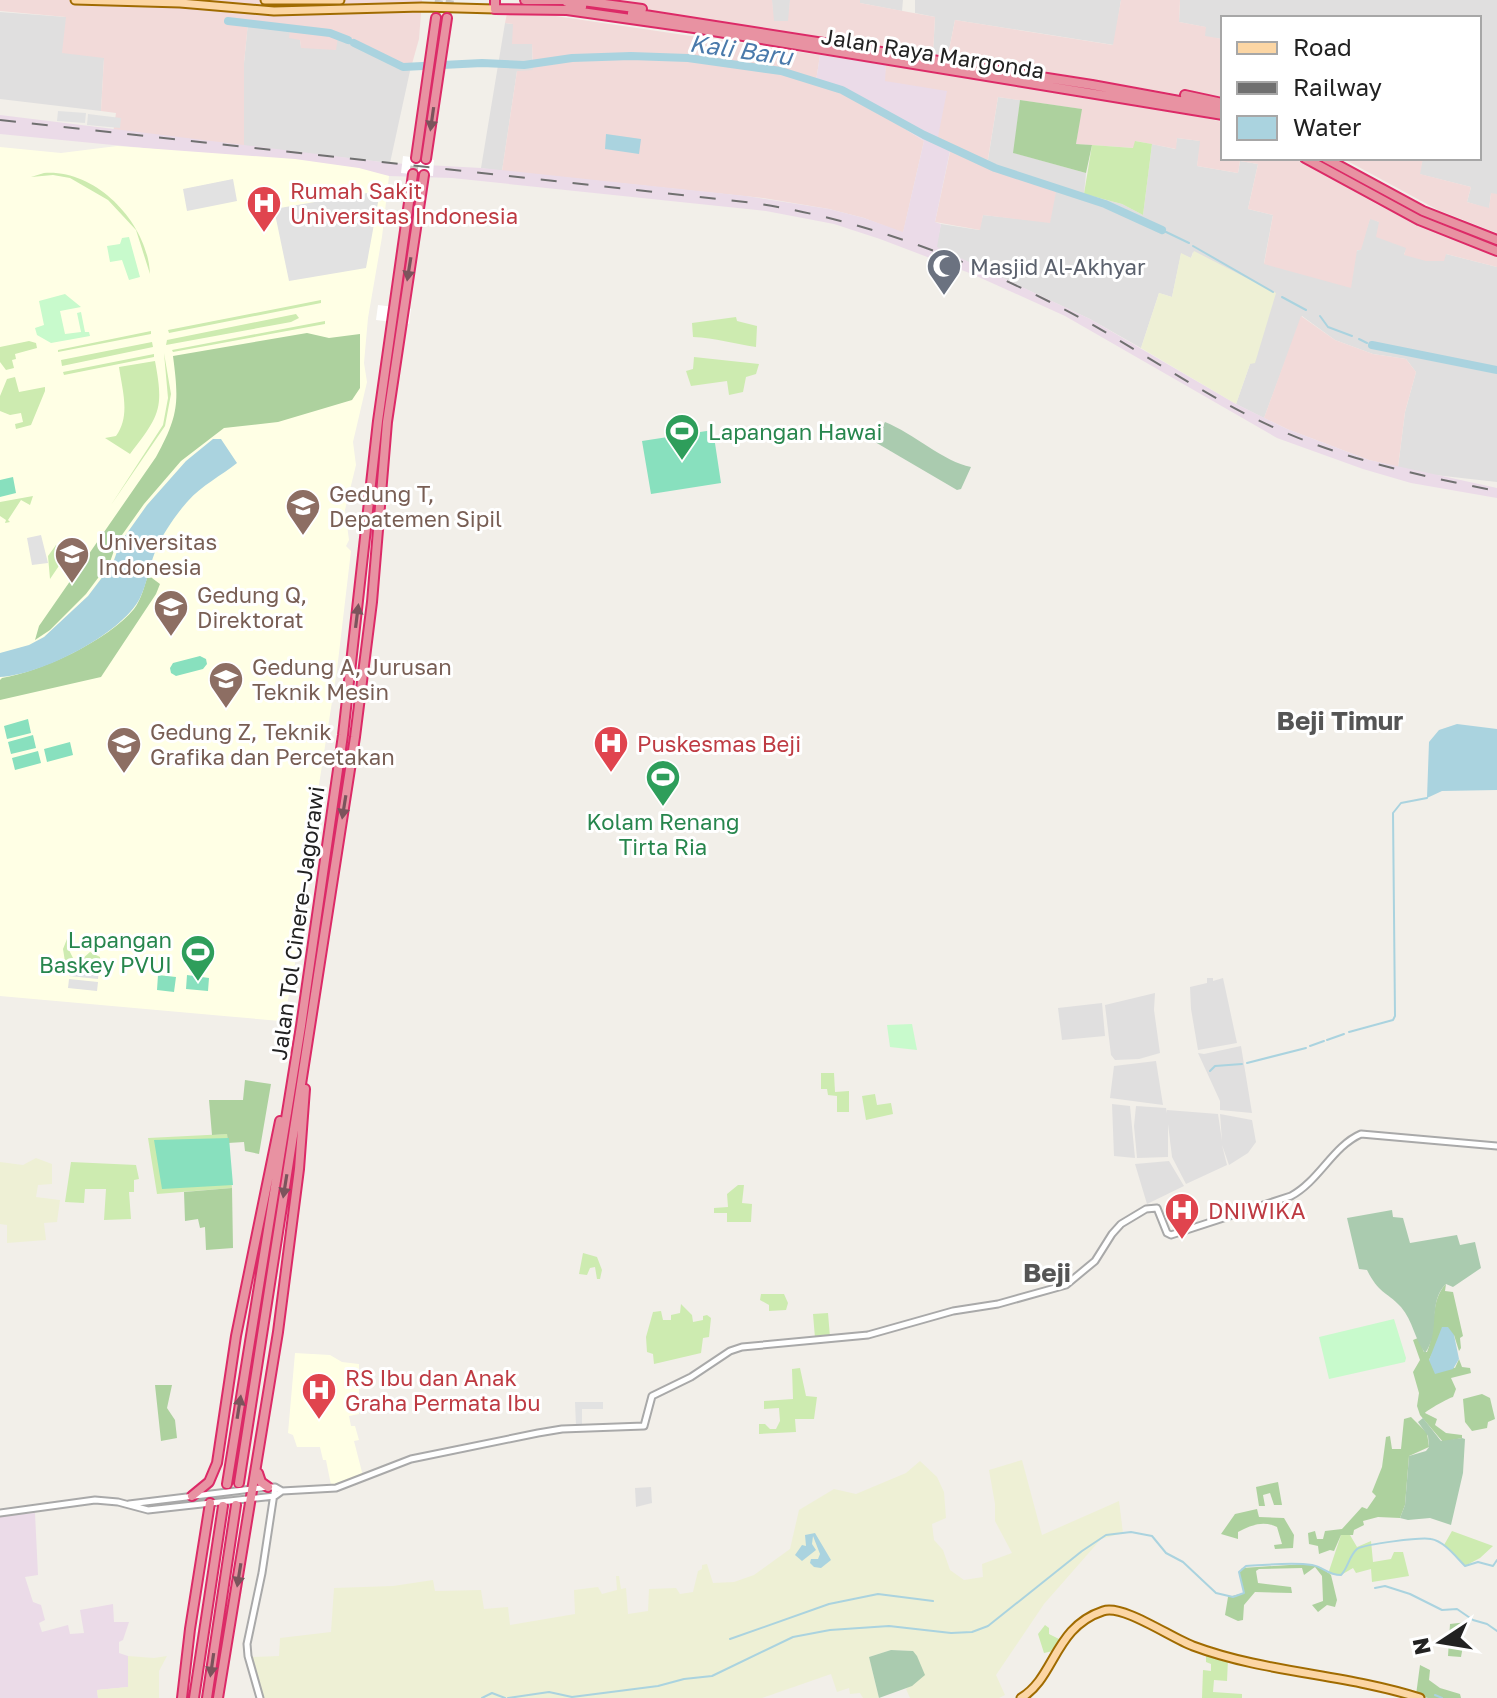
<svg xmlns="http://www.w3.org/2000/svg" width="1497" height="1698" viewBox="0 0 1497 1698" font-family="'Golos Text',sans-serif">
	<rect width="100%" height="100%" fill="#f2efe9"/>
	<path fill="#e0dfdf" d="M772,0H790L789,21H773Z
		M860,0H903L902,11L860,3Z
		M915,0H1121L1114,45L955,20L948,55L933,54L935,17L915,13Z
		M1180,0H1497V194H1491L1489,209L1467,202L1471,187L1419,174L1423,158H1479V18H1223V39L1204,37L1205,27L1179,22Z
		M0,12L66,17L104,58L101,111L0,99Z
		M248,22L291,28L300,40L301,47L338,37L410,71L390,163L244,146V63Z
		M505,23L513,24L532,44L533,71H517L502,171L481,168Z
		M998,97L1020,100L1014,153L1086,173L1084,194L1122,204L1143,215L1152,144L1175,149L1177,138L1201,141L1197,166L1238,173L1240,161L1258,164L1248,209L1273,215L1264,263L1360,250L1370,218L1379,222L1407,248L1404,254H1446L1497,267V482L1426,474L1398,467L1405,412L1416,372L1406,359L1373,354L1335,340L1302,316L1264,418L1236,404L1250,364L1193,252L1191,258L1181,254L1172,297L1159,293L1141,348L1090,319L936,247L941,224L979,230L983,215L1049,222L1055,192L987,166Z
		M1207,978H1213V981L1223,978L1237,1043L1198,1050L1191,1009L1190,987L1207,983Z
		M1155,993L1154,1010L1160,1053L1139,1059L1115,1060L1111,1055L1105,1005Z
		M1102,1003L1105,1036L1062,1040L1058,1008Z
		M1241,1046L1252,1113L1220,1110V1101L1198,1053L1204,1054Z
		M1156,1061L1163,1105L1110,1098L1114,1066Z
		M1112,1104L1130,1106L1135,1158L1114,1156Z
		M1136,1106L1166,1108L1167,1113V1110L1218,1114L1222,1141L1220,1114L1252,1120L1256,1142L1248,1153L1229,1165L1222,1145L1227,1165L1186,1184L1172,1157L1168,1124V1157L1137,1158L1134,1126Z
		M1169,1161L1184,1186L1147,1204L1135,1164Z
		M651,1487L652,1503L636,1507L635,1488Z"/>
	<path fill="#f2dad9" d="M0,0H422L419,39L410,71L338,37L336,50L301,48L300,40L289,38L290,28L248,23L244,63V146L113,134L116,113L101,111L104,58L62,53L66,17L0,11Z
		M579,0H772L774,21H788L790,0H860V3L935,17L933,54Z
		M1121,0H1180L1179,22L1206,27L1205,36L1223,39V102L948,55L955,20L1113,45Z
		M508,9L820,55L816,81L858,99L924,141L903,233L864,218L829,209L763,198L502,171L517,71L533,70L532,44H512L513,24L505,23Z
		M886,65L1184,113L1222,122L1223,158H1295L1378,205L1428,229L1497,255V267L1446,254L1444,261H1426L1404,255L1406,248L1376,237L1379,222L1370,219L1361,250H1357L1351,288L1264,264L1273,215L1248,209L1258,164L1240,161L1238,173L1197,166L1200,141L1177,138L1176,149L1136,141L1134,148L1076,144L1081,109L998,97L987,165L1056,192L1050,223L983,215L980,230L935,222L950,152L937,142L884,81Z
		M1342,158H1423L1420,174L1471,187L1467,202L1489,208L1491,193L1497,194V233L1438,210Z
		M1301,316L1335,340L1373,354L1406,359L1416,372L1405,412L1398,467L1369,460L1287,429L1264,418Z"/>
	<path fill="#ebdbe8" d="M820,55L886,65L885,81L947,91L937,142L950,151L935,222L941,224L937,247L1090,319L1236,404L1287,429L1369,460L1497,488V498L1411,483L1363,469L1277,438L1065,316L972,274L880,239L834,224L766,211L452,178L389,176L144,148L0,134V115L390,163L481,168L746,196L829,209L864,218L903,232L924,141L858,99L816,81Z
		M35,1513L38,1575L25,1577L33,1602L41,1605L45,1620L39,1623L42,1632L68,1625L70,1634L84,1633L80,1610L113,1604L114,1622H129L123,1640L119,1642V1653L128,1656V1687L97,1690L98,1698H0V1516Z"/>
	<path fill="#ffffe5" d="M117,146L295,159L359,168L389,176L382,237L368,318L364,363L367,382L353,442L356,465L345,510L349,540L346,546L351,551L337,670L315,810L318,811L293,977L284,1018L280,1021L0,996V147L61,153Z
		M295,1353L330,1355L342,1362L359,1364V1414L349,1416L351,1426H355L359,1440L354,1441L363,1476L331,1485L326,1460H323L320,1447H297L293,1435L288,1433Z"/>
	<path fill="#eef0d5" d="M1194,251L1276,293L1255,363L1250,364L1236,404L1141,348L1159,293L1172,297L1181,253L1191,258Z
		M36,1158L52,1164V1184L38,1185L36,1197L60,1200L57,1222L44,1223L46,1240L7,1243V1225L0,1224V1162L23,1165Z
		M1022,1460L1042,1535L1119,1501L1123,1533L1101,1539L1044,1604L996,1675L1005,1695L999,1698H910L906,1689L920,1677L917,1656L912,1651L891,1650L869,1657L879,1698H863L860,1693L850,1694L849,1688L837,1692L831,1674L762,1698H260L252,1657L279,1656L280,1638L331,1632L334,1588L393,1586L433,1580L435,1591L481,1590L484,1609L508,1607L510,1625L575,1614L574,1590L598,1587L602,1594L617,1590L616,1576H619L621,1589L626,1588L628,1614L648,1611L649,1589L676,1588L680,1594L693,1592L698,1571L702,1569V1565L707,1564L713,1583L734,1582L754,1575L790,1549L799,1510L834,1489L856,1494L906,1473L920,1461L937,1477L944,1492L946,1518L932,1524L934,1540L943,1550L950,1570L964,1580L983,1577L982,1564L1012,1553L995,1521V1504L989,1470Z
		M128,1656L154,1658L167,1656L159,1671V1698H98L97,1690L128,1687Z"/>
	<path fill="#cdebb0" d="M1135,141L1152,144L1143,215L1122,204L1084,194L1092,145L1133,148Z
		M44,173C97,169 148,224 150,274L136,230L108,200L70,178L53,175L31,177Z
		M321,300V303L169,333L168,330Z
		M296,314L299,318L291,322L166,345L167,340Z
		M736,317L737,321L757,326L756,347C735,344 715,338 693,337L692,323Z
		M325,321V324L173,352L172,350Z
		M151,331V334L58,352V350Z
		M29,341L36,343L37,348L15,354L16,359L12,360L14,368L6,370L0,362V347Z
		M152,342L153,347L62,366L61,360Z
		M164,353L171,394L165,426L111,505L163,425L168,398Z
		M154,354V357L64,375L63,372Z
		M694,357L759,364L756,374L746,377L743,392L729,395L727,381L691,386L686,371L693,369Z
		M155,361C164,409 160,415 130,454L105,438L116,436C131,416 122,389 119,367Z
		M15,377L19,392L45,387V391L31,425L16,429L15,424L23,422L21,413L10,415L0,411V396L7,379Z
		M33,496L30,505L21,500L8,520L10,522L5,523L6,520L0,516V502Z
		M56,545L67,554L50,579L48,556Z
		M67,939L71,942L69,950L74,960H81L90,952L100,957L101,972L99,969L70,965L66,968L63,949Z
		M821,1073H834L835,1092L849,1091V1112H837V1096L828,1095L827,1089H821Z
		M875,1094L877,1105L891,1103L893,1114L866,1120L862,1096Z
		M227,1134L232,1188L157,1194L148,1138Z
		M71,1162L136,1165L139,1179L134,1180V1192H129L131,1219L104,1220L106,1189H85L84,1203L65,1202Z
		M738,1185H744L742,1203L752,1204L751,1222H727V1213H714V1208L728,1207L727,1194Z
		M583,1253L597,1257L602,1270L600,1279H597L595,1267L590,1268L587,1275L579,1274Z
		M761,1294H784L788,1303L786,1310L769,1311V1305L760,1300Z
		M681,1304L692,1315L693,1322L703,1320V1316L707,1315L711,1318L709,1337L703,1338L701,1353L654,1364L653,1354L647,1352L646,1337L653,1312L661,1311L663,1320H671V1315L680,1313Z
		M828,1313L830,1337L815,1338L813,1314Z
		M800,1368L806,1396L817,1397L814,1419H795L796,1432L759,1434V1424H765L770,1429H776L780,1421L779,1408L764,1409V1401L793,1399L792,1369Z
		M1452,1531L1493,1546L1480,1558L1465,1566L1444,1545Z
		M1341,1535H1350L1357,1547L1371,1541L1373,1562L1391,1559L1394,1552H1403L1409,1576L1372,1582L1371,1569L1356,1573L1353,1568L1341,1575L1328,1574Z
		M1045,1625L1049,1628V1634L1059,1639L1053,1651L1044,1653L1038,1634Z
		M1206,1654L1228,1659L1227,1681L1214,1680L1213,1692L1242,1694V1698H1202L1203,1670L1211,1671V1664L1206,1662Z"/>
	<path fill="#add19e" d="M1020,100L1082,109L1076,144L1092,145L1086,173L1013,153Z
		M307,333L329,338L360,334V388L352,400L278,422L224,428L181,461L144,504L117,542L110,562L86,594L50,630L35,640L39,626L156,457C179,415 179,402 173,356Z
		M148,575L160,584L156,594L101,677L0,700V680L2,678C40,672 109,640 134,609C141,600 144,587 148,575Z
		M245,1080L271,1084L259,1154L245,1151L244,1142L228,1143L227,1134L212,1135L209,1100H243Z
		M232,1188L233,1248L206,1250L205,1227L200,1228L198,1219L185,1221L184,1192Z
		M1446,1284L1445,1291L1453,1292L1463,1336L1460,1338L1461,1348L1459,1351L1454,1335L1439,1340L1429,1360L1455,1368L1459,1359L1462,1367L1470,1368L1471,1373L1451,1378L1456,1389L1453,1397C1449,1398 1427,1410 1425,1413L1437,1419L1435,1425L1446,1433L1462,1435V1438L1443,1442L1420,1415L1417,1406L1419,1393L1413,1372L1420,1360L1413,1340L1418,1338L1424,1352H1427C1437,1330 1429,1301 1446,1284Z
		M155,1385H172L167,1408L175,1420L177,1438L161,1441Z
		M1482,1394L1490,1398L1495,1419L1488,1422L1487,1428L1472,1431L1465,1422L1463,1399Z
		M1411,1417L1427,1433L1429,1447L1409,1456L1405,1505L1400,1518L1378,1517L1363,1521L1364,1525L1354,1530L1353,1535H1341L1334,1551L1330,1550L1319,1554L1318,1546L1309,1544L1308,1533L1315,1531L1317,1539H1323L1325,1531L1342,1529L1362,1507L1367,1509L1376,1496L1372,1492L1382,1467L1386,1437L1390,1436L1392,1449H1401L1404,1419Z
		M1278,1482L1282,1505H1274L1270,1493L1263,1495L1265,1506H1259L1256,1487Z
		M1257,1509L1259,1517L1284,1518L1294,1535L1293,1548L1275,1549L1274,1545L1282,1544L1277,1527C1264,1521 1253,1524 1238,1532V1539L1221,1534L1235,1514Z
		M1305,1564L1320,1567L1331,1575L1337,1600L1335,1607L1327,1605L1318,1612L1312,1605L1323,1601L1322,1576L1315,1567L1304,1575L1302,1568L1259,1569L1256,1571L1258,1583L1291,1587L1292,1593L1255,1592L1244,1605L1243,1620L1238,1621L1225,1615L1228,1597L1244,1593L1239,1574L1242,1568Z
		M1467,1622L1464,1638H1460L1459,1644L1463,1646L1461,1657L1448,1656L1450,1624Z
		M1420,1665L1430,1670L1429,1680L1440,1688L1460,1694L1461,1698H1428L1416,1695Z"/>
	<path fill="#aacbaf" d="M885,422C913,433 944,462 971,467L961,489L957,490L875,442Z
		M1392,1210L1393,1217L1403,1218L1410,1243L1457,1235L1460,1245L1475,1242L1481,1268L1453,1287L1446,1284C1427,1302 1441,1333 1425,1353C1415,1340 1413,1321 1401,1307C1385,1290 1379,1294 1367,1270L1359,1269L1347,1218Z
		M1423,1418L1441,1441L1462,1438L1465,1439L1463,1473L1451,1525L1430,1518L1408,1520L1400,1518L1405,1505L1409,1456L1426,1451L1429,1447L1428,1436L1418,1422Z
		M891,1650L913,1651L917,1656L925,1675L912,1686L879,1698L869,1657Z"/>
	<path fill="#c8facc" d="M129,237L140,277L129,280L122,260L110,262L107,246L120,244L122,238Z
		M65,294L81,307L60,311L65,334L81,332L77,313L81,312L85,332H89L90,336L51,343L37,335L35,328L44,325L39,301Z
		M912,1024L917,1050L890,1047L887,1025Z
		M1394,1319L1406,1358L1405,1362L1329,1379L1319,1337Z"/>
	<path fill="#88e0be" d="M713,430L721,483L651,494L642,441Z
		M13,477L16,493L0,497V480Z
		M200,656L206,659L207,664L203,669L176,676L171,673L170,668L173,663Z
		M28,719L31,733L7,739L4,726Z
		M33,735L36,748L11,754L8,742Z
		M70,742L73,755L47,762L44,749Z
		M38,751L41,763L15,770L12,758Z
		M158,975L176,977L174,992L157,990Z
		M187,975L209,978L208,991L186,989Z
		M229,1138L233,1185L162,1189L154,1140Z"/>
	<path fill="#e2e2e2" d="M58,111L86,113L85,123L57,121Z
		M88,114L121,118L120,128L87,125Z
		M233,179L237,201L187,211L183,189Z
		M373,192L379,197L366,268L289,281L274,209Z
		M41,535L48,563L32,565L27,538Z
		M70,966L99,969L98,979L69,976Z
		M69,979L98,982L97,991L68,988Z
		M575,1402H603V1409H582V1426H576Z"/>
	<path fill="#aad3df" d="M606,134L641,139L639,154L605,149Z
		M213,439H221L237,463C222,475 201,486 188,501C177,513 161,536 155,552C149,567 147,584 140,598C121,635 40,675 0,677V653L29,645L44,637L88,596L113,563L120,543L147,505L186,461Z
		M1457,724L1497,729V790L1442,791L1427,798L1429,742L1439,730Z
		M1442,1327H1448L1454,1335L1459,1359L1453,1369L1435,1374L1429,1360Z
		M815,1533L831,1560L821,1568L814,1567L810,1563L811,1559H818L820,1554L813,1536L812,1544L816,1550L802,1561L795,1555L802,1545L806,1546L805,1535Z"/>
	<path fill="#fff" d="M403,156L434,160L433,176L401,173Z
		M378,305L411,309L409,324L376,320Z"/>
	<g fill="none" stroke-linecap="round" stroke-linejoin="round">
		<path stroke="#aad3df" stroke-width="2" d="M1162,230L1189,243
			M1193,246L1273,292
			M1282,297L1306,310
			M1320,316L1328,327L1352,336
			M1359,339L1367,343
			M1349,1032L1393,1020L1395,1016L1393,813L1401,803L1427,798
			M1327,1040L1344,1034
			M1310,1046L1324,1041
			M1247,1063L1306,1048
			M1210,1071L1215,1066L1242,1064
			M1375,1588L1385,1586L1410,1594L1442,1610L1457,1609L1473,1620L1487,1624L1497,1631
			M730,1639L829,1604L878,1594L933,1601
			M1435,1695L1442,1698
			M482,1698L492,1693L505,1698
			M508,1698L549,1692L572,1697L658,1686L684,1679L712,1676L793,1637L830,1630L889,1626L951,1633L972,1632L988,1626L1082,1551L1106,1535L1131,1532L1152,1536L1166,1553L1183,1562L1216,1593L1233,1597L1244,1593L1239,1572L1246,1566C1268,1565 1291,1562 1312,1565C1324,1567 1327,1575 1341,1575C1348,1568 1349,1556 1357,1549C1365,1544 1421,1537 1431,1539C1444,1541 1456,1557 1465,1566L1478,1562L1493,1566L1497,1560"/>
		<path stroke="#aad3df" stroke-width="8" d="M228,21L330,33L348,40
			M354,43L403,67L482,63L524,65L572,58L631,56L688,58L781,71L842,90L924,135L995,168L1105,204L1162,230
			M1372,345L1497,370"/>
		<path stroke="#c8c6c1" stroke-width="8" stroke-dasharray="8 4" stroke-linecap="butt" d="M436,18L439,0
			M447,18L450,0
			M413,174L416,158"/>
		<g stroke="#a9a9a9" stroke-width="9">
			<path id="minor" d="M129,1504L268,1487H275L282,1491
				M0,1513L95,1500L118,1502L148,1510L275,1496L282,1491L336,1488L411,1459L538,1433L562,1429L644,1426L652,1396L691,1377L730,1351L742,1347L868,1335L953,1311L998,1304L1066,1285L1095,1261L1112,1234L1121,1224L1146,1209L1157,1208L1167,1233L1171,1235L1291,1196C1319,1181 1333,1146 1361,1134L1497,1146
				M260,1698L248,1656L247,1644L262,1573L275,1487"/>
		</g>
		<g stroke="#a06b00" stroke-width="11">
			<path id="major" d="M75,0L180,3L274,11L422,7L495,9
				M265,0H340
				M1021,1698C1055,1678 1054,1627 1103,1611C1123,1604 1171,1638 1193,1646C1265,1673 1346,1674 1420,1698"/>
		</g>
		<g stroke="#dc2a67" stroke-width="12">
			<path id="highway" d="M495,0V9L567,10L694,28L1223,115
				M525,0H572
				M575,0L642,9
				M567,2L582,7
				M632,13L1092,85L1223,109
				M1185,95L1222,103
				M416,158L436,18
				M1305,158L1419,220L1497,251
				M1325,158L1423,211L1497,240
				M426,159L447,18
				M258,1473L261,1482L268,1487
				M239,1483L355,737L372,602L387,422L424,175
				M227,1484L301,1026L343,735L378,421L413,174
				M192,1496L209,1482L217,1463L236,1336L280,1121
				M182,1698L190,1629L210,1503
				M194,1698L223,1506
				M207,1698L236,1505
				M218,1698L278,1332L299,1169L305,1089"/>
		</g>
		<use href="#minor" stroke="#fff" stroke-width="5"/>
		<use href="#major" stroke="#fcd6a4" stroke-width="7"/>
		<use href="#highway" stroke="#e892a2" stroke-width="8"/>
		<path stroke="#707070" stroke-width="2" stroke-dasharray="16 16" stroke-linecap="butt" d="M0,120L754,203C860,219 962,257 1058,306C1132,344 1199,394 1275,428C1346,460 1421,476 1497,491"/>
	</g>
	<defs><path id="oneway-solid" d="M-6-.8H1V-3.2L6.5 0L1 3.2V.8H-6Z" transform="scale(2)"/></defs>
	<g fill="#7b545c">
		<use href="#oneway-solid" transform="translate(432 119) rotate(98)"/>
		<use href="#oneway-solid" transform="translate(409 269) rotate(99)"/>
		<use href="#oneway-solid" transform="translate(357 616) rotate(-83)"/>
		<use href="#oneway-solid" transform="translate(344 807) rotate(99)"/>
		<use href="#oneway-solid" transform="translate(285 1186) rotate(99)"/>
		<use href="#oneway-solid" transform="translate(239 1407) rotate(-81)"/>
		<use href="#oneway-solid" transform="translate(239 1575) rotate(99)"/>
		<use href="#oneway-solid" transform="translate(212 1665) rotate(98)"/>
	</g>
	<defs>
		<g id="hospital-pin" transform="scale(1.8)"><path d="M0 17L-7.5 6A9.5 9.5 0 1 1 7.5 6Z" fill="#e0444e" stroke="#fff"/><path d="M-5-5h3v3.5h4V-5h3V5h-3V1.5h-4V5h-3Z" fill="#fff"/></g>
		<g id="mosque-pin" transform="scale(1.8)"><path d="M0 17L-7.5 6A9.5 9.5 0 1 1 7.5 6Z" fill="#6b7280" stroke="#fff"/><path d="M3.5-4.9A6 6 0 1 0 3.5 4.9A5 5 0 1 1 3.5-4.9Z" fill="#fff"/></g>
		<g id="stadium-pin" transform="scale(1.8)"><path d="M0 17L-7.5 6A9.5 9.5 0 1 1 7.5 6Z" fill="#2e9e5b" stroke="#fff"/><path d="M0-5a6.5 5 0 1 0 0 10a6.5 5 0 1 0 0-10ZM-3.5-1.8h7v3.6h-7Z" fill="#fff"/></g>
		<g id="university-pin" transform="scale(1.8)"><path d="M0 17L-7.5 6A9.5 9.5 0 1 1 7.5 6Z" fill="#8d6e63" stroke="#fff"/><path d="M0-5L7-2L0 1L-7-2ZM-4 1L0 2.5L4 1V4Q0 6-4 4Z" fill="#fff"/></g>
	</defs>
	<g fill-rule="evenodd">
		<use href="#hospital-pin" x="264" y="203"/>
		<use href="#mosque-pin" x="944" y="266"/>
		<use href="#stadium-pin" x="682" y="431"/>
		<use href="#university-pin" x="303" y="506"/>
		<use href="#university-pin" x="72" y="554"/>
		<use href="#university-pin" x="171" y="607"/>
		<use href="#university-pin" x="226" y="679"/>
		<use href="#hospital-pin" x="611" y="743"/>
		<use href="#university-pin" x="124" y="744"/>
		<use href="#stadium-pin" x="663" y="777"/>
		<use href="#stadium-pin" x="198" y="952"/>
		<use href="#hospital-pin" x="1182" y="1210"/>
		<use href="#hospital-pin" x="319" y="1390"/>
	</g>
	<g text-anchor="middle" dominant-baseline="central" stroke-width="6" stroke-linejoin="round" paint-order="stroke">
		<g font-size="22" fill="#222" stroke="#fff">
			<text transform="translate(933 53) rotate(9)">Jalan Raya Margonda</text>
			<text transform="translate(297 923) rotate(-82)">Jalan Tol Cinere–Jagorawi</text>
		</g>
		<g font-size="22" fill="#be3a42" stroke="#fff" text-anchor="start">
			<text x="290" y="190">Rumah Sakit<tspan x="290" dy="25">Universitas Indonesia</tspan></text>
			<text x="637" y="743">Puskesmas Beji</text>
			<text x="1208" y="1210">DNIWIKA</text>
			<text x="345" y="1377">RS Ibu dan Anak<tspan x="345" dy="25">Graha Permata Ibu</tspan></text>
		</g>
		<g font-size="22" fill="#5b616d" stroke="#fff" text-anchor="start">
			<text x="970" y="266">Masjid Al-Akhyar</text>
		</g>
		<g font-size="22" fill="#27864d" stroke="#fff" text-anchor="start">
			<text x="708" y="431">Lapangan Hawai</text>
			<text x="663" y="821" text-anchor="middle">Kolam Renang<tspan x="663" dy="25">Tirta Ria</tspan></text>
			<text x="172" y="939" text-anchor="end">Lapangan<tspan x="172" dy="25">Baskey PVUI</tspan></text>
		</g>
		<g font-size="22" fill="#785e54" stroke="#fff" text-anchor="start">
			<text x="329" y="493">Gedung T,<tspan x="329" dy="25">Depatemen Sipil</tspan></text>
			<text x="98" y="541">Universitas<tspan x="98" dy="25">Indonesia</tspan></text>
			<text x="197" y="594">Gedung Q,<tspan x="197" dy="25">Direktorat</tspan></text>
			<text x="252" y="666">Gedung A, Jurusan<tspan x="252" dy="25">Teknik Mesin</tspan></text>
			<text x="150" y="731">Gedung Z, Teknik<tspan x="150" dy="25">Grafika dan Percetakan</tspan></text>
		</g>
		<g font-size="24" font-style="italic" fill="#4a7aab" stroke="#fff">
			<text transform="translate(741 49) rotate(8)">Kali Baru</text>
		</g>
		<g font-size="26" font-weight="bold" fill="#555" stroke="#fff">
			<text x="1340" y="720">Beji Timur</text>
			<text x="1047" y="1272">Beji</text>
		</g>
	</g>
	<rect x="1221" y="16" width="260" height="144" fill="#ffffff" stroke="#a7a7a7" stroke-width="2"/>
	<rect x="1237" y="42" width="40" height="12" fill="#fcd6a4" stroke="#a7a7a7" stroke-width="2"/>
	<text x="1293" y="56" font-size="24" fill="#222222">Road</text>
	<rect x="1237" y="82" width="40" height="12" fill="#707070" stroke="#a7a7a7" stroke-width="2"/>
	<text x="1293" y="96" font-size="24" fill="#222222">Railway</text>
	<rect x="1237" y="116" width="40" height="24" fill="#aad3df" stroke="#a7a7a7" stroke-width="2"/>
	<text x="1293" y="136" font-size="24" fill="#222222">Water</text>
	<g transform="translate(1441 1642) rotate(258)" stroke="#ffffff" stroke-width="6" paint-order="stroke">
	<path d="M0-6L14 30L0 20L-14 30Z" fill="#222222"/>
	<text y="-12" font-size="22" font-weight="bold" text-anchor="middle" fill="#222222">N</text>
	</g>
</svg>
